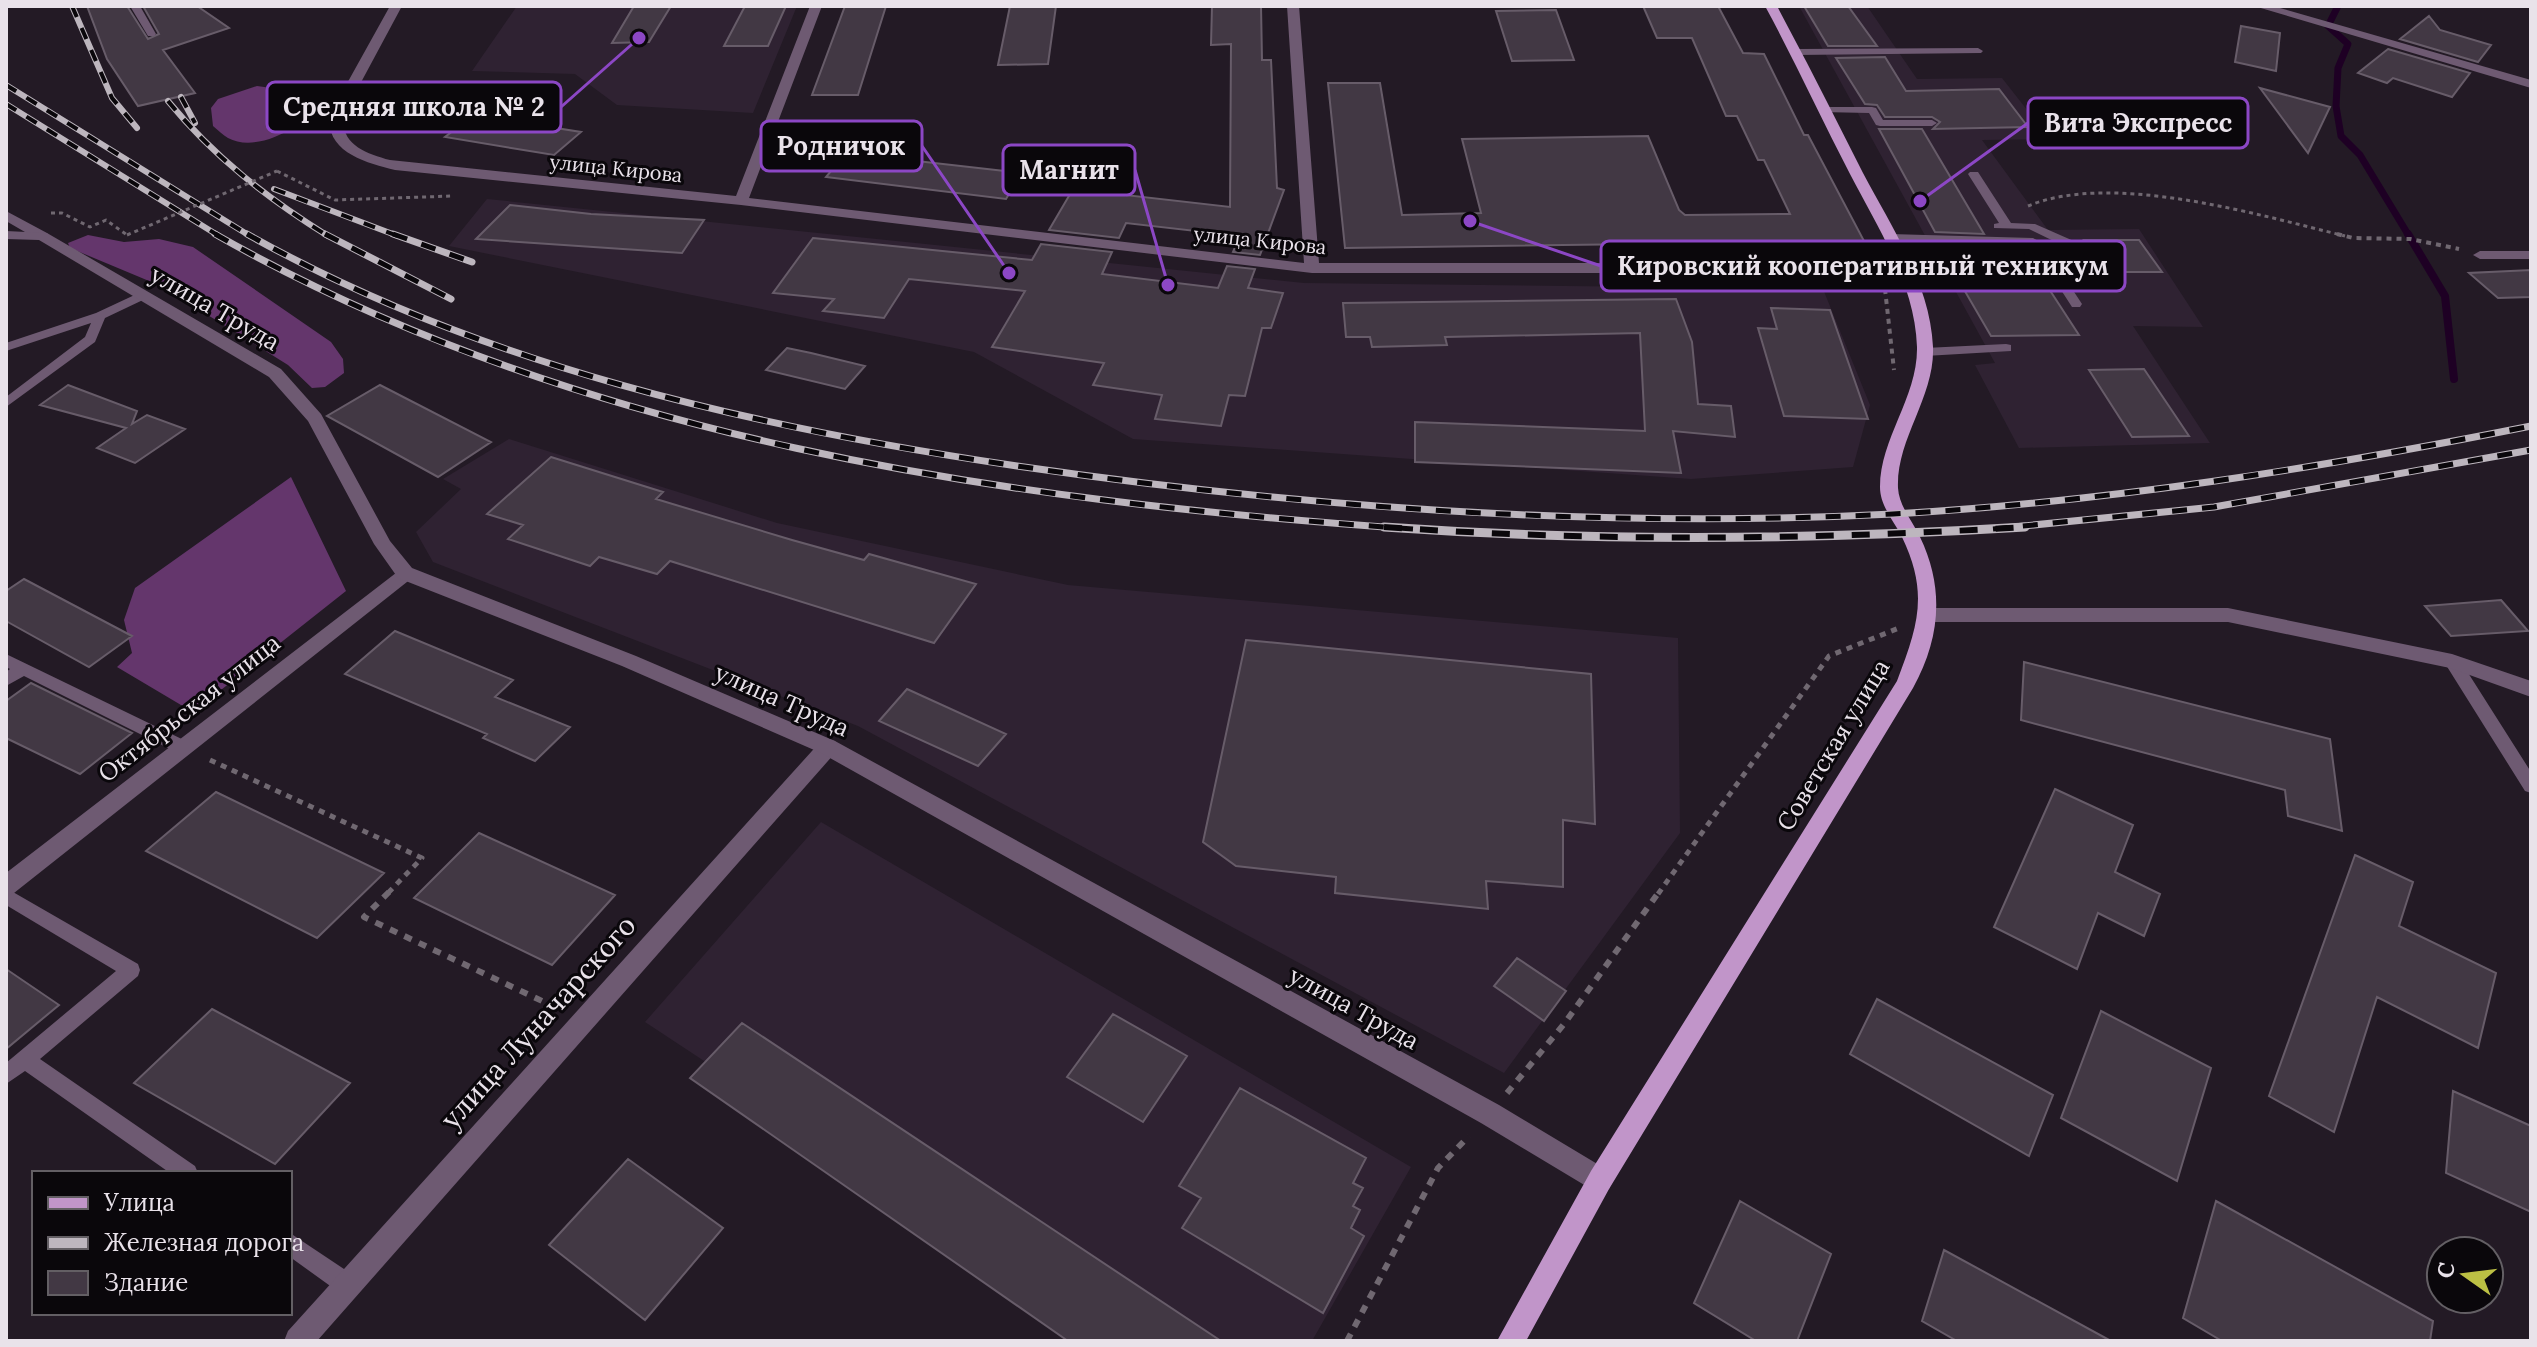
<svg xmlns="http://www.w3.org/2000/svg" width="2537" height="1347" viewBox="0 0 2537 1347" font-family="Lora,serif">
	<rect width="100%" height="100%" fill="#231a25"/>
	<path fill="#2f2232" d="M517,6H797L753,113L617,105L575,74L472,71Z
		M1799,6H1867L1917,79L2002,78L2050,139L1982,140L2048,230L2139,229L2203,327L2133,326L2210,443L2019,448L1975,365L1995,363Z
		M487,199L1304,283L1823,289L1870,405L1853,467L1691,479L1133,439L974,352L449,246Z
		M509,439L777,523L1068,585L1678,638L1680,833L1504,1073L858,726L433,562L416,532L461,489L443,479Z
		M821,822L1411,1167L1312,1341H1128L645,1022Z"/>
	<path fill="#64366c" d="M257,86L315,94L320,97C309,126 257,154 228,138C223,135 218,130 213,126L211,108L218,99Z
		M88,235L124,242L159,239L193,247L331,342L343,359L344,373L325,387L312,388L288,365L161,286L70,248L68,243Z
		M291,477L346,591L202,705H181L117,667L132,653L124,620L135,588Z"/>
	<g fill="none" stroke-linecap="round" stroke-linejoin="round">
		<path stroke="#1e0024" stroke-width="7" d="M2338,6L2328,26L2348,44L2338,68L2336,106L2341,136L2360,155L2409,236"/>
		<path stroke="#1e0024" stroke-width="8" d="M2408,234L2445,296L2454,379"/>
	</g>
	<path fill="#423844" stroke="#675c69" stroke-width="2" d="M87,6H127L148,39L159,34L143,6H197L229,28L163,50L195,93L138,106L107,59Z
		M634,6H671L649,42L612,43Z
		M745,6H786L768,46H724Z
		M845,6H886L858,95H812Z
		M1010,6H1056L1048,64L998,65Z
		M1212,6H1261L1262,60H1271L1277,188L1284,190L1260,255L1233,252L1240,236L1126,223L1119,238L1049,230L1073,189L1230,207L1231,44L1211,45Z
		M1643,6H1718L1743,53L1764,54L1804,135H1808L1864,241L1345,248L1328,83H1380L1402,215L1481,213L1462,139L1648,136L1679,210L1685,215L1790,214L1764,160H1758L1737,116H1726L1692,38H1657Z
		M1804,6H1848L1877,46H1828Z
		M1556,10L1574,60L1512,61L1496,11Z
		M2429,16L2440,30L2491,45L2478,62L2400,39Z
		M2241,26L2280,33L2276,71L2235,62Z
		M2388,49L2470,73L2452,97L2393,78L2387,83L2358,73Z
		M1885,57L1906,91L1999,89L2028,127L1933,129L1940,122L1932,117H1885L1877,105L1865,104L1836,58Z
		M2260,88L2330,107L2308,153Z
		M474,115L581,132L554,155L445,137Z
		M1879,129H1922L1984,234L1935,232Z
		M846,153L1022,173L1006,199L826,177Z
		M510,205L591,214L704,220L682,253L476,239Z
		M813,238L1032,260L1041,244L1112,252L1102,274L1218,288L1227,266L1255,269L1248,288L1283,293L1271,328H1262L1245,396L1229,395L1221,426L1155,419L1162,395L1093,385L1104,363L992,347L1025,291L909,279L884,318L823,311L834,299L773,293Z
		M2084,240H2139L2162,272H2106Z
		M1943,244L2023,249L2079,335L1991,336L1941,250H1946Z
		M2531,270V297L2498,298L2469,273Z
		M1676,299L1692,342L1698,404L1731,406L1735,437L1673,431L1681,473L1415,462V422L1645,431L1640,333L1445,337L1447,345L1372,347L1370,337H1346L1343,303Z
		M1771,308L1830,310L1868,419L1784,416L1758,328L1777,329Z
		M787,348L811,353L865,366L845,389L766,370Z
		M2144,369L2189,436L2132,437L2089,370Z
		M68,385L137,411L132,424L147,415L185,429L135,463L97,448L126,428L40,405Z
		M380,385L491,442L438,477L327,416Z
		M551,457L663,492L656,499L792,540L864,560L869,554L976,584L934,643L670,561L657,574L599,557L590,566L508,539L523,525L487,514Z
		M24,579L132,636L89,667L6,621V591Z
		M2501,600L2528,631L2451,636L2425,606Z
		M395,631L513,680L495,697L570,727L535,761L483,738L487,734L345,674Z
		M1246,640L1591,674L1595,824L1563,820V887L1486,881L1488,909L1335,893L1336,877L1236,866L1203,842Z
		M2024,662L2330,739L2342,831L2288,816L2285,790L2021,720Z
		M31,683L132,733L80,774L6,738V701Z
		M907,689L1006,734L978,766L879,721Z
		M2055,789L2133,825L2115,872L2160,894L2144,936L2098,913L2077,969L1994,927Z
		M216,792L384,873L317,938L146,851Z
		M479,833L615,895L552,965L414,898Z
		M2355,855L2413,882L2399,926L2496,973L2478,1048L2377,997L2334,1132L2269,1096Z
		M1517,958L1566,991L1544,1021L1494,986Z
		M6,969L59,1005L6,1049Z
		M1877,999L2053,1095L2029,1156L1850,1054Z
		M212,1009L350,1083L275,1164L134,1083Z
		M2101,1011L2211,1068L2177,1181L2061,1118Z
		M1113,1014L1187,1056L1143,1122L1067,1077Z
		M742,1023L1221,1341H1068L690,1078Z
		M1240,1088L1366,1158L1353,1183L1363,1188L1353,1206L1360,1210L1351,1228L1364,1236L1323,1313L1182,1228L1201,1198L1179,1186Z
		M2453,1091L2531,1126V1212L2446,1173Z
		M628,1159L723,1228L645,1320L549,1245Z
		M1740,1201L1831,1254L1797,1341H1756L1694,1303Z
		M2216,1201L2433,1321L2430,1341H2222L2183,1318Z
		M1944,1250L2111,1341H1957L1922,1321Z"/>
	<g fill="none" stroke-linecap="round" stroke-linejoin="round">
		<path stroke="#706871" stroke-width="3" stroke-dasharray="4 4" stroke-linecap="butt" d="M277,171L335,200L453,196
			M2028,206C2112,171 2259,215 2345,236
			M51,213H62L90,227L106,220L127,235"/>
		<path stroke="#706871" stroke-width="4" stroke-dasharray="5 5" stroke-linecap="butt" d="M2337,234L2353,238L2410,239L2459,249
			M1885,289L1894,370"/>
		<path stroke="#706871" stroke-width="5" stroke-dasharray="6 6" stroke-linecap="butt" d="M210,760L422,858L387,894
			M1658,894L1829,656L1899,628"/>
		<path stroke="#706871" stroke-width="6" stroke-dasharray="8 8" stroke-linecap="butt" d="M389,892L364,917L557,1008
			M1507,1093L1564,1024L1659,892
			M1347,1341L1438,1168L1469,1136"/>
		<path fill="#6e5a72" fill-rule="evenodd" d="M130,6H140L156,34L154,36H148Z
			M1978,48L1983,51L1981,53L1796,55L1791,52L1796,49Z
			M1825,107H1872L1876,108L1883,120H1932L1937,123L1932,126H1880L1876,125L1869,113L1821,112L1820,110Z
			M1970,172H1978L2011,223L2035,224L2076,242V248H2068L2029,229L1994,228V224L1999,223L1968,174Z
			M1890,234L2033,238L2042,243L2082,304L2080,307H2072L2034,248L2026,243L1886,240L1884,238Z
			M141,292L147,296L145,299L105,318L95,342L6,407V397L85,337L91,323L6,351V343L96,313Z
			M2006,344L2011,345V351L1925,356L1919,352L1925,348Z
			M6,654L190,743L192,748L190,753H178L24,676L6,686V672L10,669L6,667Z
			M2452,655L2458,657L2531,772V793L2525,791L2446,665L2444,661L2446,657Z
			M6,888L138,964L140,970L138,976L40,1059L195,1166L198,1173H170L25,1071L6,1084V1063L116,971L6,905Z
			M290,1233L356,1277L359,1285L356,1293L348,1296L340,1293L290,1257Z"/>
		<path fill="#6e5a72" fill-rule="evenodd" d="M390,6H402L344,114C339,144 365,153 390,160L736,196L810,6H822L749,198L1304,263L1287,6H1299L1319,263H1902L1910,268L1902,273H1312L741,205L395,170C366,163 324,152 330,114Z
			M2254,6H2273L2531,80V88Z
			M6,211L47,233L49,236L37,239L6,221Z
			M2531,251V259H2480L2473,255L2480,251Z
			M405,566L414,573L412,578L14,893L6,896V873Z
			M1931,608H2228L2452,654L2531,681V697L2450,668L2228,622H1931L1921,615Z
			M828,739L835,741L838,747L835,753L317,1341H284L288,1331L821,741Z"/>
		<path fill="#6e5a72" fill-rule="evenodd" d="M6,231L47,233L281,369L321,414L390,541L412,568L636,656L835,741L1499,1105L1609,1171L1613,1180L1609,1189L1600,1193L1591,1189L1481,1123L821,753L622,666L398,578L374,544L308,421L269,377L39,240L6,239Z"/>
		<path fill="#c195c9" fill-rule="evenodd" d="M1765,6H1777L1788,27C1814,75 1838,124 1863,173C1892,228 1930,283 1933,347C1935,397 1896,439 1898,488C1899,506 1913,522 1920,537C1945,589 1940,639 1913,688L1609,1189L1526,1341H1497L1591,1171L1897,681C1918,626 1929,593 1902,537C1894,521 1880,506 1880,487C1880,438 1918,397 1917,347C1915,284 1878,228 1850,174C1821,118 1795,61 1765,6Z"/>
		<g stroke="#bdb6be" stroke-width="6">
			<path id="rail-far2" d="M72,6L112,98L137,128
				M6,85L250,236
				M181,97L195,123
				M168,101C214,157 267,198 328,236
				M6,104L219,236
				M274,189L398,236"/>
		</g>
		<g stroke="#bdb6be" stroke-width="7">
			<path id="rail-far1" d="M215,234C577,440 1004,501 1413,529
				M247,234C482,366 752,427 1017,466C1307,508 1600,529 1893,514C2108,502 2320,468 2531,426
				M325,234L451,299
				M393,234L472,262
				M1993,529L2214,507L2531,450"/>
		</g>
		<g stroke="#bdb6be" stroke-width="9">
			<path id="rail" d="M1384,527C1598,542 1811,540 2025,527"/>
		</g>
		<use href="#rail-far2" stroke="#0a070b" stroke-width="4" stroke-dasharray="12" stroke-linecap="butt"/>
		<use href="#rail-far1" stroke="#0a070b" stroke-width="5" stroke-dasharray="15" stroke-linecap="butt"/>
		<use href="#rail" stroke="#0a070b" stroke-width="6" stroke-dasharray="18" stroke-linecap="butt"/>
		<path stroke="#706871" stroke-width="3" stroke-dasharray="4 4" stroke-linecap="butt" d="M127,235L277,171"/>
	</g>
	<g text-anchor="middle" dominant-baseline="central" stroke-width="6" stroke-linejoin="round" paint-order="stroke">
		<g font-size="20" fill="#e9e2ea" stroke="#0a070b">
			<text transform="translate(616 168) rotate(6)">улица Кирова</text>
			<text transform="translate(1260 240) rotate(6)">улица Кирова</text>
		</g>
		<g font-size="24" fill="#e9e2ea" stroke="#0a070b">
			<text transform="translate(215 308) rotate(30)">улица Труда</text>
			<text transform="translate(782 700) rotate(24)">улица Труда</text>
			<text transform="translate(189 708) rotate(-38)">Октябрьская улица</text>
			<text transform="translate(1833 745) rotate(-59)">Советская улица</text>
			<text transform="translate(1354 1008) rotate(29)">улица Труда</text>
		</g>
		<g font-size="28" fill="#e9e2ea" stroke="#0a070b">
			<text transform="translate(538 1022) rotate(-48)">улица Луначарского</text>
		</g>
	</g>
	<path fill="none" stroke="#8c47c5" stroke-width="3" d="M639 38L561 107M1920 201L2028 123M1009 273L922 146M1168 285L1135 170M1470 221L1601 266"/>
	<g fill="#8c47c5" stroke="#0a070b" stroke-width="3">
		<circle cx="639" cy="38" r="8"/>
		<circle cx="1920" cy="201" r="8"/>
		<circle cx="1009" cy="273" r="8"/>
		<circle cx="1168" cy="285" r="8"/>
		<circle cx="1470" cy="221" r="8"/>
	</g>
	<g fill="#0a070b" stroke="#8c47c5" stroke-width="3">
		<rect x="267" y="82" width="294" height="50" rx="8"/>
		<rect x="2028" y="98" width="220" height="50" rx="8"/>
		<rect x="761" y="121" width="161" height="50" rx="8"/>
		<rect x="1003" y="145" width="132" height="50" rx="8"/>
		<rect x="1601" y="241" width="524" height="50" rx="8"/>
	</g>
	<g font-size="26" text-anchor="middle" font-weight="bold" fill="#e9e2ea">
		<text x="414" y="116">Средняя школа № 2</text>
		<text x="2138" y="132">Вита Экспресс</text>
		<text x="841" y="155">Родничок</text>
		<text x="1069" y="179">Магнит</text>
		<text x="1863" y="275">Кировский кооперативный техникум</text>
	</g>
	<rect width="2537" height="1347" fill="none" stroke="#e9e2ea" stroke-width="16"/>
	<rect x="32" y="1171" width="260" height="144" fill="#0a070b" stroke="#635f64" stroke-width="2"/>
	<rect x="48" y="1197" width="40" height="12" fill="#c195c9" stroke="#635f64" stroke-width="2"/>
	<text x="104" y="1211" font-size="24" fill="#e9e2ea">Улица</text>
	<rect x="48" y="1237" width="40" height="12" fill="#bdb6be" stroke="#635f64" stroke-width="2"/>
	<text x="104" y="1251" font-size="24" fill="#e9e2ea">Железная дорога</text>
	<rect x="48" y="1271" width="40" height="24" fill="#423844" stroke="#635f64" stroke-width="2"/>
	<text x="104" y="1291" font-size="24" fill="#e9e2ea">Здание</text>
	<g transform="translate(2465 1275) rotate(284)"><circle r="38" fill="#0a070b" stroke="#635f64" stroke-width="2"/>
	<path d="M0-6L14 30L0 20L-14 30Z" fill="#bcc044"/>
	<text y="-12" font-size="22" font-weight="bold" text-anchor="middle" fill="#e9e2ea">С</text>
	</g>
</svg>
